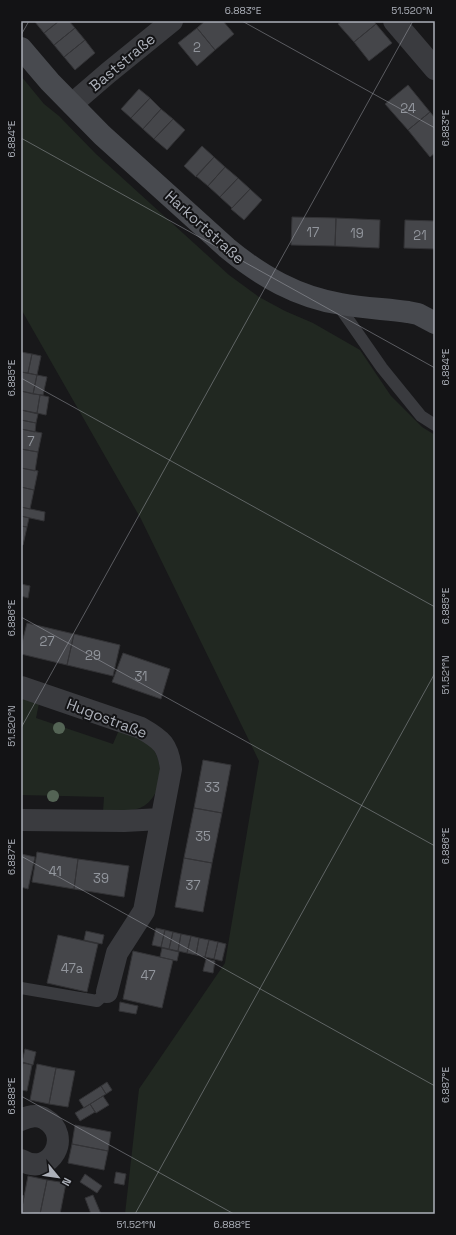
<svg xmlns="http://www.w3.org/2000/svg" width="456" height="1235" viewBox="0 0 456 1235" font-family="'Space Grotesk',sans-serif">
	<rect width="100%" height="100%" fill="#18181a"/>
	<path fill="#212821" d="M21,76L44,104L59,116L96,154L229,275L259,297L285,311L313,323L360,350L391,396L422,427L435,435V1214H125L139,1089L225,963L259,761L141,519L21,309Z
		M21,697L39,703L36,718L113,744L119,730C131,735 145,738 153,749C166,767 161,799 140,808C129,812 115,811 103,812L104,797L21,795Z"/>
	<path fill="#45464a" stroke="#333336" d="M35,21H59L44,33L35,22Z
		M59,21H69L75,28L54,45L44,33Z
		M205,21H223L234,34L215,50L197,28Z
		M342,21H373L376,24L354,42L338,24Z
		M376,24L392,43L369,61L354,42Z
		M75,28L85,40L64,57L54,45Z
		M197,28L215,50L197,66L178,43Z
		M85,40L95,53L75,70L64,57Z
		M408,85L430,112L408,130L385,104Z
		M139,89L150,98L131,118L121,109Z
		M150,98L161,109L143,129L131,118Z
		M161,109L173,119L154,139L143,129Z
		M430,112L435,118V153L430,157L408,130Z
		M173,119L185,130L167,150L154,139Z
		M202,146L214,157L196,177L184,166Z
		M214,157L225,167L208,186L196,176Z
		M225,167L238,178L220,197L208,186Z
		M238,178L250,189L232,208L220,197Z
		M250,189L262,200L244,220L231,209Z
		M292,217L336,218L335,246L291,245Z
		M336,218L380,220L379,248L335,246Z
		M405,220L435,221V249L404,248Z
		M21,352L32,354L28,373L21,372Z
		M32,354L41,356L37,375L28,373Z
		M21,372L37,375L33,394L21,391Z
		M37,375L47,377L43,395L33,394Z
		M21,391L40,395L37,413L21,410Z
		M40,395L49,397L46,415L37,413Z
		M21,410L38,414L36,423L21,420Z
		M21,420L36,423L35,432L21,429Z
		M21,429L42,433L38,452L21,449Z
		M21,449L38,452L35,471L21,468Z
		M21,468L38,471L34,490L21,487Z
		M21,487L34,490L30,509L21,507Z
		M21,507L45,512L44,521L21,516Z
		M21,516L29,518L27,527L21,526Z
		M21,526L27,527L23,545H21Z
		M21,584L30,586L28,598L21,596Z
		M27,623L74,634L67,665L21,654V647Z
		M74,634L120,645L113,676L67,665Z
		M123,653L170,669L161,699L112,682Z
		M203,760L231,765L222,813L194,808Z
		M194,808L222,813L212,863L184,858Z
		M37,852L78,859L74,889L32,882Z
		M21,854L35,857L28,889L21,887Z
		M184,858L212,863L203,912L175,907Z
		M78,859L129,866L124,897L74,889Z
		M156,928L165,930L161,947L152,945Z
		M165,930L173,932L169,949L161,947Z
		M86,931L104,935L102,944L84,940Z
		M173,932L181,934L178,951L169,949Z
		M181,934L191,936L187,953L178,951Z
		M58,935L98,944L87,992L47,983Z
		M191,936L199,938L196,955L187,953Z
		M199,938L209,940L205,957L196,955Z
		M209,940L218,942L214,959L205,957Z
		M218,942L226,944L222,961L214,959Z
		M162,948L179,952L177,961L160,957Z
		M133,951L173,960L162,1008L123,999Z
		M206,959L215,961L213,973L203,971Z
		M120,1002L138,1006L136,1014L119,1011Z
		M25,1049L36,1052L33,1065L22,1062Z
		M23,1063L32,1065L27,1091L21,1090V1072Z
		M37,1064L56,1068L49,1104L30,1100Z
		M56,1068L75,1071L68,1107L49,1104Z
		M107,1082L112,1090L106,1094L101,1086Z
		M101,1086L106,1094L84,1108L79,1100Z
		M103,1096L109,1105L96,1113L90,1104Z
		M90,1104L95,1112L80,1121L75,1113Z
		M75,1125L111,1132L108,1151L72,1144Z
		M72,1144L108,1151L104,1170L68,1163Z
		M116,1172L126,1174L124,1185L114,1183Z
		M85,1174L102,1186L97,1193L80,1182Z
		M28,1176L47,1180L40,1214L21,1212Z
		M47,1180L66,1183L60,1214H40Z
		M21,1195L24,1196L21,1213Z
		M93,1195L101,1214H91L85,1198Z"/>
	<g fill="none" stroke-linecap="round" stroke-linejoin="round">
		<path stroke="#3a3b3f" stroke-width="12" d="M340,304L343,312L382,368L421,416L435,425
			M21,988L97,1001L107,992"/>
		<path stroke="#3a3b3f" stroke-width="22" d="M394,21L435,69
			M72,104L108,73L172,21
			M21,687L141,728C162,740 168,745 171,769L144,911L117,953L107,992
			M21,820L124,821L161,819
			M21,1120C29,1116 37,1114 45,1119C73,1135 51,1178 21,1160"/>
		<path stroke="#484a4f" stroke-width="22" d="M21,48L50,82L102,135L227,248C261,276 297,297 341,304C363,308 386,309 408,312L418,314L435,323"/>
	</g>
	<g fill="#546455">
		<circle cx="59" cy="728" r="6"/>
		<circle cx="53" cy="796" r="6"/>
	</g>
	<path fill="none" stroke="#acb0b9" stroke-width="1" stroke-opacity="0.45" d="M242,21L435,128M21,35L29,21M21,138L435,368M21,378L435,607M21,617L435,846M21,728L413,21M21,856L435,1086M21,1096L234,1214M135,1214L435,673"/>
	<g text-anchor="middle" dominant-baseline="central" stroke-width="4" stroke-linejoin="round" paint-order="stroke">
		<g font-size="13" fill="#92969d">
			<text x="197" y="47">2</text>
			<text x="408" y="108">24</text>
			<text x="313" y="232">17</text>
			<text x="357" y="233">19</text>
			<text x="420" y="235">21</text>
			<text x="31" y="441">7</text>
			<text x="47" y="641">27</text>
			<text x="93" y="655">29</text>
			<text x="141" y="676">31</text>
			<text x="212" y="787">33</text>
			<text x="203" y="836">35</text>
			<text x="55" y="871">41</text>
			<text x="101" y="878">39</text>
			<text x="193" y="885">37</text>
			<text x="72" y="968">47a</text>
			<text x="148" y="975">47</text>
		</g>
		<g font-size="15" fill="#acb0b9" stroke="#131315">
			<text transform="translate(122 62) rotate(-40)">Baststraße</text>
			<text transform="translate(205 227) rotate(42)">Harkortstraße</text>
			<text transform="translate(107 718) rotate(21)">Hugostraße</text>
		</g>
	</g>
	<rect width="456" height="1235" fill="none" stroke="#131315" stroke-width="44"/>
	<g transform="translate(58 1177) rotate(119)" stroke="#131315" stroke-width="3" paint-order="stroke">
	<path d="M0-3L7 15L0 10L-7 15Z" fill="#acb0b9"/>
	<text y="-6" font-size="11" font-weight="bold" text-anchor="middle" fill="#acb0b9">N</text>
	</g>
	<rect x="22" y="22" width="412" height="1191" fill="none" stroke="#acb0b9" stroke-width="1.5"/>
	<g font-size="10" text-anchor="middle" fill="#acb0b9">
		<text x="243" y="14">6.883°E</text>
		<text x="412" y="14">51.520°N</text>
		<text transform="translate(445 128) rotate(-90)" y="4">6.883°E</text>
		<text transform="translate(11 139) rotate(-90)" y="4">6.884°E</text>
		<text transform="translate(445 367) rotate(-90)" y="4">6.884°E</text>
		<text transform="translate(11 378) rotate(-90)" y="4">6.885°E</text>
		<text transform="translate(445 606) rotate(-90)" y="4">6.885°E</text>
		<text transform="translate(11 618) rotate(-90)" y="4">6.886°E</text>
		<text transform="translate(445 675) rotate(-90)" y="4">51.521°N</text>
		<text transform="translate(11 726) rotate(-90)" y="4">51.520°N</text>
		<text transform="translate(445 846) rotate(-90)" y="4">6.886°E</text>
		<text transform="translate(11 857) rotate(-90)" y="4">6.887°E</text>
		<text transform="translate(445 1085) rotate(-90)" y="4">6.887°E</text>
		<text transform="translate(11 1096) rotate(-90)" y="4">6.888°E</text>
		<text x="136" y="1228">51.521°N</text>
		<text x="232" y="1228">6.888°E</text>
	</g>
</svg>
